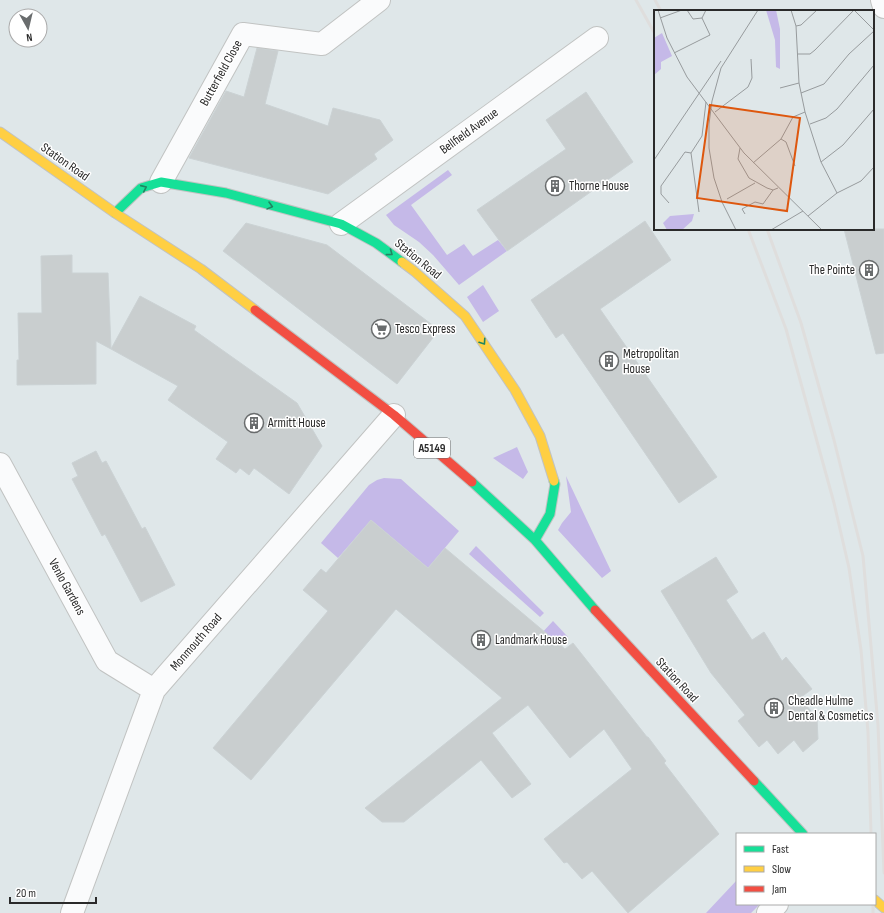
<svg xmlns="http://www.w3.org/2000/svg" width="884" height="913" viewBox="0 0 884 913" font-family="'Sofia Sans Condensed',sans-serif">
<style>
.green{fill:#c5b9e8}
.building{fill:#c9cecf;stroke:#cbd2d4}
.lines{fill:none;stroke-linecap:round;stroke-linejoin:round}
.street-casing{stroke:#c1c3c2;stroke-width:24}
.fast-casing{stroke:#c1c3c2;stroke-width:11}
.slow-casing{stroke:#c1c3c2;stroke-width:11}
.jam-casing{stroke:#c1c3c2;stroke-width:11}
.street{stroke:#fafbfc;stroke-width:22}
.fast{stroke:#16e098;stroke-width:9}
.slow{stroke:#ffcf43;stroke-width:9}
.jam{stroke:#f24e42;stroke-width:9}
.rail{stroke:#dfdedd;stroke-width:3}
.oneway{stroke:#208561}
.labels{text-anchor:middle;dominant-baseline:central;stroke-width:3;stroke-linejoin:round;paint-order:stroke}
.shield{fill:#fff;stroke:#6a6a6a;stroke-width:1}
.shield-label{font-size:12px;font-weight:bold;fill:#2a2a2a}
.street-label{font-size:13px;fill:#2a2a2a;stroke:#fff}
.poi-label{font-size:13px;fill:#2a2a2a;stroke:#fff;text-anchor:start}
.inset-road{fill:none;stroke:#979b9d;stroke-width:1}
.view{fill:#de570e;fill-opacity:0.15;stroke:#de570e;stroke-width:2}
.inset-edge{fill:none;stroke:#2a2a2a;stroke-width:2}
</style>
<rect width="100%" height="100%" fill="#dfe7e9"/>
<path class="green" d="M448 170 452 175 411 205 447 255 464 244 473 256 498 240 507 251 459 285 433 255 419 242 394 225 386 215Z
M483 285 499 311 483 322 467 297Z
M517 447 528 472 523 479 493 458Z
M566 476 611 571 602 578 558 530 562 523 571 512Z
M384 478 401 479 459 531 428 568 371 520 338 558 321 543 369 485 377 480Z
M476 546 544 613 540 617 469 554Z
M553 621 568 637 536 661 525 651Z
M737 880V904H760L751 913H706Z"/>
<path class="building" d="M257 48 278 51 265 104 328 126 333 108 380 120 393 140 374 154 377 159 328 194 189 158 226 91 244 97Z
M586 92 633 162 507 251 477 210 566 149 546 120Z
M645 221 671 260 600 309 717 477 679 503 563 333 556 338 531 300Z
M246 223 327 245 439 330 397 384 223 251Z
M844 229H884V353L876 354Z
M72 255V273H108L111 349 96 341V384L17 385V360H19L18 313H42L41 256Z
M140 296 196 326 194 330 297 403 322 446 289 494 254 468 249 475 240 468 236 473 216 459 228 442 168 400 178 386 111 349Z
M96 451 102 463 106 461 142 529 145 527 175 585 141 602 105 534 102 536 72 479 78 476 72 463Z
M371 520 428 568 445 548 565 649 573 643 647 737H648L666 761 664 763 719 834 628 913 592 871 582 879 567 862 564 863 544 839 632 769 604 729 570 758 528 705 492 733 531 784 512 798 481 760 404 822H382L365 808 502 698 396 609 251 780 213 748 328 611 303 590 321 569 326 573Z
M716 557 738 592 726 600 752 640 764 632 782 661 786 657 812 689 800 698 817 718 818 739 803 752 794 740 778 754 767 740 759 747 738 721 745 715 711 673 661 591Z"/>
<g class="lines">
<defs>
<path id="street" d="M882 0 884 7
M161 182 243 34 322 44 379 0
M341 224 597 38
M0 464 107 661 154 690
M72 913 154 690 394 415
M768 913 777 904"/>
<path id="fast" d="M115 213 141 188 161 182 226 193 341 224 376 243 402 262
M472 482 535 540 595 610
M535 540 550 514 555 484 554 481
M754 781 803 834"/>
<path id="slow" d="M0 132 115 213 201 269 255 310
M402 262 414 271 465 316 515 390 540 436 554 481
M875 900 884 908"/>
<path id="jam" d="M255 310 394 415 472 482
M595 610 754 781"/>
</defs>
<use href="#street" class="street-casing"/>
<use href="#fast" class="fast-casing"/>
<use href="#slow" class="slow-casing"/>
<use href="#jam" class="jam-casing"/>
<use href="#street" class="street"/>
<use href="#fast" class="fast"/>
<use href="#slow" class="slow"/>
<use href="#jam" class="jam"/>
<path class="rail" d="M636 0 655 34
M655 0 661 11
M748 229 786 329 834 503 849 568 861 650 868 732 871 834
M767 229 801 323 834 440 863 556 878 725 884 873
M873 913V904"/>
</g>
<defs><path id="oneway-chevron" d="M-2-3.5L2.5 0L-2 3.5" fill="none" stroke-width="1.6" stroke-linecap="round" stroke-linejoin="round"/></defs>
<g class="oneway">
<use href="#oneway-chevron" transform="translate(144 188) rotate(-24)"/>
<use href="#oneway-chevron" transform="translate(270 206) rotate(15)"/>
<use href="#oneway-chevron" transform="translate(390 253) rotate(36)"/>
<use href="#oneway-chevron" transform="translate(483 342) rotate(56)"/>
</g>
<defs>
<symbol id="building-ring" viewBox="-11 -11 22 22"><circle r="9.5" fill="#fff" stroke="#696c6d" stroke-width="1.5"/><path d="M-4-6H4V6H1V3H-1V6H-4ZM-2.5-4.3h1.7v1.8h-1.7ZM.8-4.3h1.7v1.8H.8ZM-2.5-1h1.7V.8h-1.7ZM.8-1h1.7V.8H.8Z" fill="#696c6d"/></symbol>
<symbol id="supermarket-ring" viewBox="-11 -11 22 22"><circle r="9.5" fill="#fff" stroke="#696c6d" stroke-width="1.5"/><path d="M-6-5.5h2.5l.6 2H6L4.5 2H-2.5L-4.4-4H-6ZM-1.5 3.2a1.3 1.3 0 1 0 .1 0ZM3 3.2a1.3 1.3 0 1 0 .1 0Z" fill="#696c6d"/></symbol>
</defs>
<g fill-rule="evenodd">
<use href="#building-ring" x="544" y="175" width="22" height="22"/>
<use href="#building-ring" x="858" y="259" width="22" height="22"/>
<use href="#supermarket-ring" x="370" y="318" width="22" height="22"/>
<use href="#building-ring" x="598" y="350" width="22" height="22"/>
<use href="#building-ring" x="243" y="412" width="22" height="22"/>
<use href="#building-ring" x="470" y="629" width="22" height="22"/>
<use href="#building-ring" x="763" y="697" width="22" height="22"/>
</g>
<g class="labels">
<rect class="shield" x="414" y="438" width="36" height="20" rx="3"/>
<g class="shield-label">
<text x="432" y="448">A5149</text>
</g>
<g class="street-label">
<text transform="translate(221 73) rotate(-61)">Butterfield Close</text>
<text transform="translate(469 131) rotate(-36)">Bellfield Avenue</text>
<text transform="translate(65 162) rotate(35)">Station Road</text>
<text transform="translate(418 259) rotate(39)">Station Road</text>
<text transform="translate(67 587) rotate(61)">Venlo Gardens</text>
<text transform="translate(196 642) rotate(-49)">Monmouth Road</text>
<text transform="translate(677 680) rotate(47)">Station Road</text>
</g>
<g class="poi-label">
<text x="569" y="186">Thorne House</text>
<text x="855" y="270" text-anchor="end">The Pointe</text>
<text x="395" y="329">Tesco Express</text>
<text x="623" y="354">Metropolitan<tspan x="623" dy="15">House</tspan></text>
<text x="268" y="423">Armitt House</text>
<text x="495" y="640">Landmark House</text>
<text x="788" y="701">Cheadle Hulme<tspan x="788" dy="15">Dental &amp; Cosmetics</tspan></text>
</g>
</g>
<g transform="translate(654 10)">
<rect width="220" height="220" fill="#dfe7e9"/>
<path d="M112 0H122L126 19V59L122 57 121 30ZM8 23 18 46 7 52V59L0 65V28ZM40 204 38 211 28 220H13L9 213 16 206Z" fill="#c5b9e8"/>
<path class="inset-road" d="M4 0 13 28 33 67 90 143 168 220M33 0 39 9 48 8M137 0 142 16 145 73 151 102 167 152 183 183M200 0 220 20M6 8 28 0M142 16 147 15 163 0M20 43 56 25 48 8 52 0M144 44H156L161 40 200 0M126 78 145 73M147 83 170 74 195 44 220 21M61 102 94 77 98 68 97 49M156 114 172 108 183 99 220 55M127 129 132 132 141 156M86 138 84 149 95 168 113 178 119 180 124 178M0 150 67 51M167 152 189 135 220 99M99 153 127 129 139 107 151 102M73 189 101 173M15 193 7 184V176L31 142 37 143M45 202 37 143 48 126 52 92M91 204 88 199 101 192 109 194 119 180M154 206 183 183 207 171 220 157M82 220 68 192 60 168 55 138V114L58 91 67 58 104 0M117 220 149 201"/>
<path class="view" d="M56 95 146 108 133 201 43 188Z"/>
<rect width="220" height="220" class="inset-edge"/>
</g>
<rect x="736" y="833" width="140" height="72" fill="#ffffff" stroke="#aaaaaa"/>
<rect x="744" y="846" width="20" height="6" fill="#16e098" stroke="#aaaaaa"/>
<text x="772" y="853" font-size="12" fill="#2a2a2a">Fast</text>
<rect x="744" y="866" width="20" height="6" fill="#ffcf43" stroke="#aaaaaa"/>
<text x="772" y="873" font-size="12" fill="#2a2a2a">Slow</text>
<rect x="744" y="886" width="20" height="6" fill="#f24e42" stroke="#aaaaaa"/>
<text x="772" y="893" font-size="12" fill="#2a2a2a">Jam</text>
<g transform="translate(28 28) rotate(172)"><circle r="19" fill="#ffffff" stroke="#aaaaaa"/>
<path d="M0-3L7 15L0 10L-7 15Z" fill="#696c6d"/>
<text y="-6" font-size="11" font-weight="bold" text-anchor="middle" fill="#2a2a2a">N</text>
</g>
<path d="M10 897v6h86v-6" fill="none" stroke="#2a2a2a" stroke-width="2"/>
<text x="16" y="897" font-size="12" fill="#2a2a2a" stroke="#ffffff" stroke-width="3" paint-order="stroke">20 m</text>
</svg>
